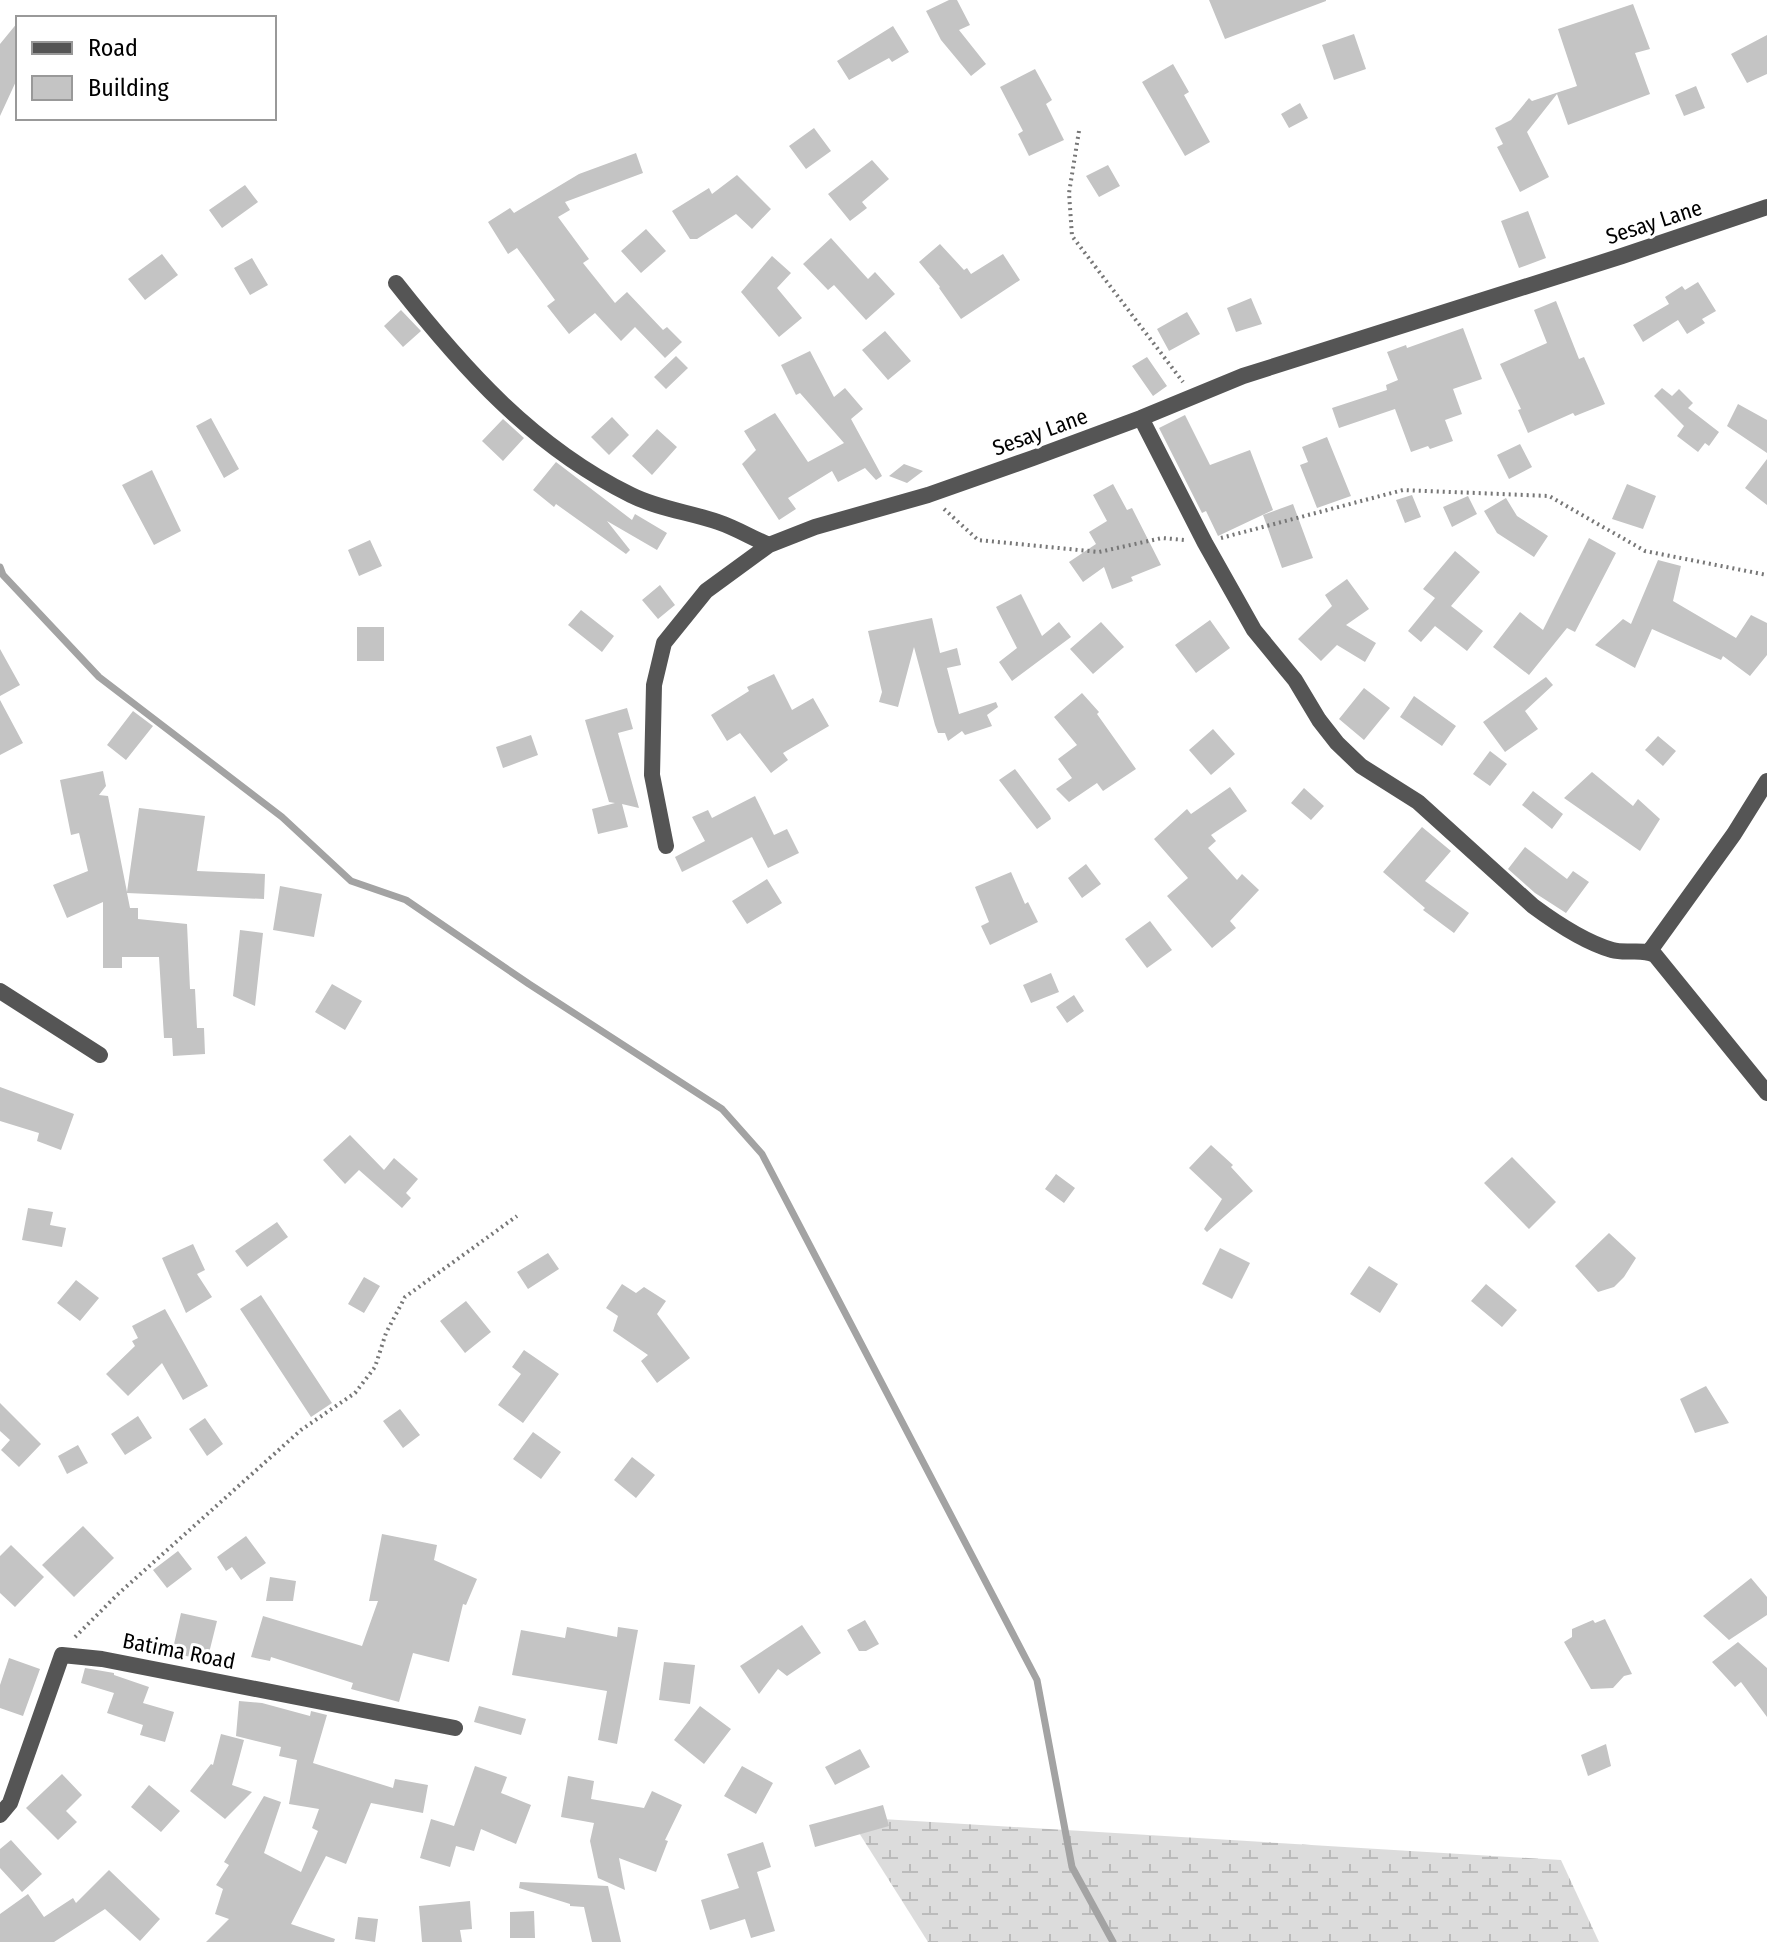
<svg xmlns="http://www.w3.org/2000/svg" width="1767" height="1942" viewBox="0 0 1767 1942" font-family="'Fira Sans Condensed',sans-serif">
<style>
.wetland{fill:url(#wetland-marsh)}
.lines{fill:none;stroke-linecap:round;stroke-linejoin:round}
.stream{stroke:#a3a3a3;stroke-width:7}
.building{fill:#c4c4c4}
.path{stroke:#777;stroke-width:4;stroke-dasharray:2 4;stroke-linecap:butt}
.street{stroke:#555;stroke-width:16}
.labels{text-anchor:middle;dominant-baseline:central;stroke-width:6;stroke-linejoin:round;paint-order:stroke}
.street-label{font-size:22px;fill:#000;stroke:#fff}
</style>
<defs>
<pattern id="wetland-marsh" width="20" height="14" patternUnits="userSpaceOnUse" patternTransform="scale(2)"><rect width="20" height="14" fill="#dcdcdc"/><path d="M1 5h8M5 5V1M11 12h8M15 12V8" fill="none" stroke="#bbb"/></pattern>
</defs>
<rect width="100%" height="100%" fill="#fff"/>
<path class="wetland" d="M849 1817 1561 1860 1599 1942H928Z"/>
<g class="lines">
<path class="stream" d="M0 567 3 575 99 677 282 817 351 881 406 900 529 984 722 1109 762 1154 1037 1680 1072 1867 1113 1942"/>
</g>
<path class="building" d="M949 0H957L970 25 959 30 986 64 971 76 941 40 926 11Z
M1209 0H1326V1L1225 39Z
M1633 4 1650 49 1635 53 1650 94 1568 125 1557 94 1527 132 1549 177 1520 192 1497 147 1503 144 1495 128 1511 120 1529 98 1532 101 1577 86 1558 29Z
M18 22V77L0 116V44Z
M893 26 909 52 892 62 889 58 849 80 837 61Z
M1354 34 1366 69 1334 80 1322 45Z
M1767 35V74L1747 83 1731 54Z
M1173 64 1189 92 1184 95 1210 142 1185 156 1142 82Z
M1035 69 1052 100 1046 104 1064 140 1029 156 1018 134 1023 131 1000 87Z
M1696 86 1705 108 1684 116 1675 95Z
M1300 103 1308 118 1289 128 1281 114Z
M814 128 831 151 806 169 789 146Z
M636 153 643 173 565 202 570 210 558 217 589 259 583 263 615 303 627 292 663 330 667 327 682 342 665 358 635 327 621 341 595 313 569 334 547 306 555 300 517 248 508 254 488 222 510 208 514 213 579 174Z
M872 160 889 179 862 202 867 208 850 221 828 194Z
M1108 165 1120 186 1099 197 1086 176Z
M737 175 771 209 752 229 736 214 697 239H690L672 211 709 188 712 194Z
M245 185 258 202 222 228 209 210Z
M1528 211 1546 258 1519 268 1501 221Z
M646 229 666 251 641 273 621 251Z
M831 238 868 279 875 272 895 294 866 320 834 285 828 290 803 264Z
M940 244 964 270 967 268 971 274 1003 254 1020 280 961 319 939 288 940 287 919 262Z
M162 254 178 275 145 300 128 279Z
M772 256 791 273 777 288 802 318 779 337 741 292Z
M252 258 268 285 250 295 234 268Z
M1698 282 1716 311 1702 319 1705 323 1687 334 1678 320 1643 342 1633 325 1669 304 1665 297 1682 286 1685 290Z
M1251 298 1262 324 1236 332 1227 308Z
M1556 301 1579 359 1584 357 1605 404 1575 416 1573 413 1528 433 1518 410 1521 409 1500 364 1547 343 1534 310Z
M401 310 421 331 403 347 384 326Z
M1187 312 1200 334 1169 351 1157 329Z
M1463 328 1482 379 1453 389 1462 414 1445 420 1453 441 1430 449 1428 446 1411 452 1395 409 1339 428 1332 408 1387 390 1386 385 1398 380 1387 352 1406 345 1407 348Z
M885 331 911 361 888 380 862 350Z
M810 351 834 397 845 388 863 409 851 419 882 476 876 480 865 468 838 482 832 471 788 498 796 509 779 520 742 464 756 450 744 431 775 413 808 462 844 443 800 393 796 395 781 365Z
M676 356 688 368 666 389 654 377Z
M1147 357 1167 386 1153 396 1132 366Z
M1662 388 1672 396 1679 389 1693 403 1688 408 1719 432 1709 446 1705 443 1698 452 1677 436 1684 426 1654 396Z
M1738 404 1767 420V453L1727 426Z
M1185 415 1210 465 1250 450 1273 510 1218 536 1206 511 1202 513 1159 428Z
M612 417 629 435 609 455 591 437Z
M211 418 239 469 224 478 196 426Z
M503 419 524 438 503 461 482 441Z
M657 429 677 447 652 475 632 456Z
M1327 437 1351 496 1317 508 1300 465 1308 462 1302 447Z
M1520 444 1532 467 1509 479 1497 455Z
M1767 459V505L1745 488Z
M556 462 632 520 635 514 667 533 657 550 607 521 630 550 626 554 556 504 554 507 533 490Z
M904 464 923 471 907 483 889 476Z
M152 470 181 531 154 545 122 485Z
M1113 484 1127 510 1132 508 1161 565 1131 577 1133 581 1112 589 1104 567 1083 582 1069 562 1096 544 1089 532 1107 521 1093 495Z
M1627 484 1656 496 1643 529 1612 519Z
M1412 495 1421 517 1405 523 1396 500Z
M1468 496 1477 514 1452 527 1443 507Z
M1506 498 1517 516 1548 536 1534 557 1497 533 1484 511Z
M1293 504 1313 558 1282 568 1263 515Z
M1589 538 1616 553 1575 632 1567 628 1529 675 1493 647 1520 612 1543 630Z
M370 540 382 566 359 576 348 550Z
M1455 551 1480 572 1451 606 1483 631 1467 651 1435 626 1421 642 1408 631 1435 598 1423 589Z
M1658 560 1681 566 1673 601 1736 638 1751 615 1767 623V655L1750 676 1723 656 1721 660 1652 629 1635 668 1595 645 1623 619 1631 624Z
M1347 579 1369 609 1346 625 1376 643 1365 662 1337 645 1321 661 1298 639 1332 606 1325 595Z
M660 585 675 605 658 619 642 600Z
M1021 594 1042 636 1059 622 1071 637 1012 681 999 662 1017 648 996 607Z
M581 610 614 636 602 652 568 625Z
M932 618 940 653 957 648 961 665 947 668 959 714 996 702 998 707 987 715 992 726 965 735 962 731 948 741 945 733H938L935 725 914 647 898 707 879 702 882 692 868 631Z
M1210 620 1230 648 1196 673 1175 645Z
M1101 622 1124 647 1093 674 1070 649Z
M357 627H384V661H357Z
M0 649 20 685 0 696Z
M774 674 792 710 813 698 829 726 783 753 788 760 771 773 740 733 727 741 711 715 749 691 747 687Z
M1546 677 1553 685 1525 711 1538 729 1505 752 1483 722Z
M1364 688 1390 708 1364 740 1339 719Z
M1082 693 1099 712 1097 714 1136 769 1103 791 1097 783 1069 802 1056 789 1072 778 1058 759 1077 745 1054 717Z
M1414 696 1456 726 1442 746 1400 717Z
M0 700 23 743 0 755Z
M627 708 633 729 618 733 639 808 622 804 628 827 598 834 592 809 615 803 609 802 585 720Z
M133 711 153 726 126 760 107 745Z
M1213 729 1235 754 1211 775 1189 750Z
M531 735 538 755 503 768 496 747Z
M1658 736 1676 751 1663 766 1645 750Z
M1490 751 1507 764 1490 786 1473 774Z
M1015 769 1050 816 1051 819 1037 829 999 780Z
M103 771 106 786 99 795 108 796 127 892 139 808 205 816 197 871 265 874 264 899 127 893 130 908H138V919L187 924 190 989H195L197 1028H204L205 1054 173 1056 172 1038H164L159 957H122V968H103V902L67 918 53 885 88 871 79 833 71 835 60 780Z
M1592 772 1633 806 1638 799 1660 819 1640 851 1564 798Z
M1230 787 1247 811 1211 835 1216 841 1208 848 1237 880 1242 874 1259 890 1230 921 1236 928 1212 948 1167 896 1188 878 1154 839 1187 809 1191 814Z
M1304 788 1324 806 1311 820 1291 803Z
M1533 791 1563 814 1552 829 1522 805Z
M755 796 774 835 787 829 799 853 768 868 752 837 682 872 675 857 705 841 692 817 708 810 712 818Z
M1422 827 1451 851 1425 881 1469 913 1454 933 1423 910 1425 908 1383 872Z
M1525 847 1567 879 1573 871 1589 882 1566 913 1535 893 1508 869Z
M1086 864 1101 884 1082 898 1068 878Z
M1011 872 1025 904 1028 902 1038 922 990 945 981 926 989 922 975 887Z
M767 879 782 903 747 924 732 901Z
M280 886 322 894 314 937 273 930Z
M1150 921 1172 950 1147 968 1125 939Z
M240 930 263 933 255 1006 233 996Z
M1051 973 1059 992 1031 1003 1023 985Z
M332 984 362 1001 345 1030 315 1012Z
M1074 995 1084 1011 1067 1023 1056 1007Z
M0 1087 74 1114 61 1150 37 1141 39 1133 0 1121Z
M350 1135 384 1170 394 1158 418 1179 406 1193 411 1198 402 1208 359 1170 345 1184 323 1160Z
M1211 1145 1233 1165 1231 1167 1253 1191 1207 1232 1204 1229 1222 1199 1189 1168Z
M1512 1157 1556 1202 1529 1229 1484 1183Z
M1056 1174 1075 1188 1064 1203 1045 1189Z
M28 1208 53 1212 50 1225 66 1228 62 1247 22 1240Z
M277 1222 288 1237 247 1267 235 1251Z
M1609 1233 1636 1258 1624 1277 1614 1287 1598 1292 1575 1266Z
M193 1244 205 1270 197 1274 212 1297 186 1313 162 1258Z
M1220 1248 1250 1263 1232 1299 1202 1284Z
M548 1253 559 1269 528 1289 517 1272Z
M1369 1266 1398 1284 1380 1313 1350 1294Z
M364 1277 380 1286 364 1313 348 1304Z
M76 1280 99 1298 80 1321 57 1303Z
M622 1284 636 1293 644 1287 666 1301 657 1314 690 1358 657 1383 641 1361 648 1355 613 1331 618 1316 606 1308Z
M1486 1284 1517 1310 1502 1327 1471 1301Z
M261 1295 332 1403 311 1417 240 1309Z
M466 1301 491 1332 465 1353 440 1321Z
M165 1309 208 1386 183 1400 162 1363 128 1396 106 1374 135 1346 132 1341 138 1338 132 1326Z
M524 1350 559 1374 523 1423 498 1405 521 1374 512 1367Z
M1706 1386 1729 1423 1695 1433 1680 1399Z
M0 1403 41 1444 19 1467 1 1450 10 1440 0 1431Z
M400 1409 420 1435 403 1448 383 1421Z
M138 1416 152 1438 125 1455 111 1434Z
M205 1418 223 1444 207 1456 189 1429Z
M533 1432 561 1452 541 1479 513 1459Z
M78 1445 88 1463 67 1474 58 1456Z
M632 1457 655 1475 636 1498 614 1480Z
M83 1526 114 1558 74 1597 42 1565Z
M382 1534 437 1545 434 1560 477 1579 466 1605 463 1604 449 1662 413 1653 399 1702 351 1689 353 1683 271 1657 270 1661 251 1657 263 1616 362 1646 378 1601H369Z
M246 1536 266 1563 241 1580 232 1567 226 1571 217 1557Z
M11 1545 44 1577 15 1607 0 1593V1556Z
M178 1551 192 1569 167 1588 153 1570Z
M270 1577 296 1581 293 1601H266Z
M1751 1578 1767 1597V1615L1729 1640 1703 1616Z
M181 1613 217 1621 209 1653 193 1650 191 1657 172 1653Z
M1605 1619 1632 1674 1624 1676 1613 1688 1591 1689 1564 1642 1572 1637V1629L1593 1620 1595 1623Z
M865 1620 879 1644 866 1651H859L847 1630Z
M802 1625 821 1653 787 1676 778 1669 759 1694 740 1666Z
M567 1627 617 1637 618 1627 638 1630 617 1744 598 1740 607 1691 512 1675 521 1630 565 1638Z
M1738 1642 1767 1668V1717L1741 1682 1735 1687 1712 1662Z
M9 1658 40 1669 23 1716 0 1708V1685Z
M664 1662 695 1665 690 1704 659 1700Z
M85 1668 114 1673V1675L149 1687 143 1703 174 1712 165 1742 140 1735 143 1725 107 1713 114 1693 81 1683Z
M239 1701 262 1703 310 1716 311 1711 327 1715 313 1763 393 1788 395 1779 428 1785 423 1813 371 1803 346 1864 326 1856 291 1924 335 1939 334 1942H206L229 1919 215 1914 223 1889 216 1885 229 1865 224 1862 264 1796 281 1802 264 1853 301 1872 318 1831 312 1828 319 1809 289 1804 297 1760 279 1756 281 1747 236 1736Z
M479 1706 526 1719 521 1735 474 1722Z
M700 1706 731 1729 704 1764 674 1740Z
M221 1734 244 1740 232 1785 252 1792 225 1819 190 1791 211 1764 213 1765Z
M1606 1744 1611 1766 1588 1776 1581 1755Z
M860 1749 870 1767 835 1785 825 1767Z
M475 1766 507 1777 501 1793 531 1805 516 1844 481 1829 474 1851 456 1846 450 1867 420 1858 431 1819 454 1826Z
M742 1766 773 1783 756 1814 724 1796Z
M62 1774 82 1795 66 1811 77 1822 58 1840 26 1808Z
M568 1776 594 1781 591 1799 644 1808 652 1791 682 1805 665 1840 668 1841 656 1872 619 1858 625 1890 598 1878 590 1841 594 1823 561 1817Z
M149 1785 180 1811 161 1832 131 1807Z
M883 1805 889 1826 815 1847 809 1825Z
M11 1840 42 1874 22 1892 0 1868V1849Z
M763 1842 771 1867 757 1872 775 1931 751 1938 745 1919 710 1930 701 1900 739 1888 727 1854Z
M109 1870 160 1919 140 1941 105 1909 54 1942H0V1914L28 1894 44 1917 73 1898 76 1903Z
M520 1882 608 1886 621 1942H592L584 1907 570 1906V1904L519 1888Z
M470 1901 472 1929 460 1930 462 1942H422L419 1906Z
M534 1911 535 1938H510V1912Z
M358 1917 378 1919 375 1942 355 1939Z"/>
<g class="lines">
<path class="path" d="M1079 131 1069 193 1072 236 1183 382
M944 509 978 540 1099 552 1162 538 1185 540
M1221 538 1403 490 1549 496 1645 551 1767 575
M75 1637 117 1595 301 1430 355 1393 375 1367 386 1333 405 1297 517 1216"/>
<path class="street" d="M396 283C463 368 532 446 631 495 659 509 689 512 718 522 736 528 752 538 769 545L815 527 928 495 1033 458 1141 418 1243 376 1622 256 1767 207
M1141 418 1205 543 1254 630 1295 680 1319 720 1337 743 1361 766 1418 802 1533 906C1556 923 1584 942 1612 950 1626 954 1643 948 1655 955L1767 1093
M666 846 652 775 654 685 664 643 706 591 769 545
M1649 952 1734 834 1767 781
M0 991 100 1055
M0 1815 10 1803 62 1655 102 1659 455 1728"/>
</g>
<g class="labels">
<g class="street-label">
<text transform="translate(1654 222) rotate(-18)">Sesay Lane</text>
<text transform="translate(1040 432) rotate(-20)">Sesay Lane</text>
<text transform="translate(179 1651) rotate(11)">Batima Road</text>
</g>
</g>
<rect x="16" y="16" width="260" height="104" fill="#ffffff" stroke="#999999" stroke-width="2"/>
<rect x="32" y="42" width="40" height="12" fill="#555555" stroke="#999999" stroke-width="2"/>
<text x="88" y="56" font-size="24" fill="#000000">Road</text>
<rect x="32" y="76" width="40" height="24" fill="#c4c4c4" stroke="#999999" stroke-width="2"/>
<text x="88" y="96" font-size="24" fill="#000000">Building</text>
</svg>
